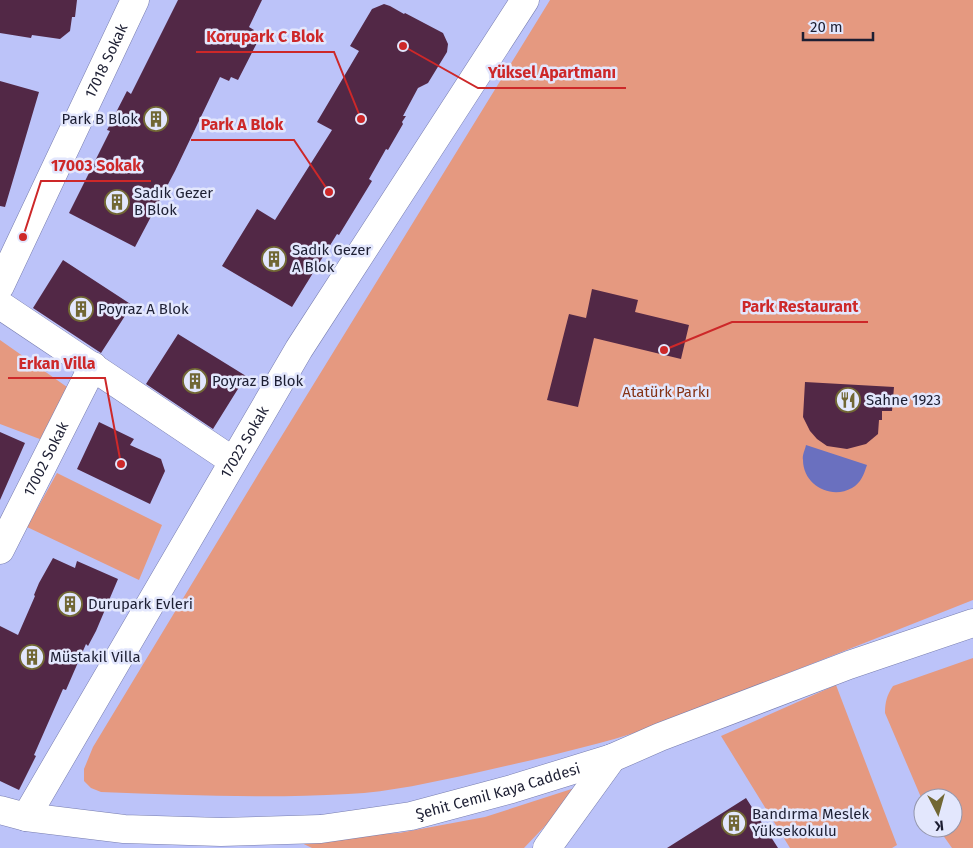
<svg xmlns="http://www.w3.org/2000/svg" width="973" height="848" viewBox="0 0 973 848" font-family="'Fira Sans',sans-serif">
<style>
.green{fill:#e59980}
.water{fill:#6a70bf}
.building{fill:#522846}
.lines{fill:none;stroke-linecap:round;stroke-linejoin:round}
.minor-casing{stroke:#777daf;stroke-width:29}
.minor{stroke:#fff;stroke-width:28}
.labels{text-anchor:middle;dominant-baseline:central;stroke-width:5;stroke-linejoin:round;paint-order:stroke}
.street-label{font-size:15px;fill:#1d1f33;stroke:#e3e7fd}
.poi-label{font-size:15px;fill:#1d1f33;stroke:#e3e7fd;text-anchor:start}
.park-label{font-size:15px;fill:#853316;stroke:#e3e7fd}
.leader{fill:none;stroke:#cd2829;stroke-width:2}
.callout-dot{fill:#cd2829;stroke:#e3e7fd;stroke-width:2}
.callout-label{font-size:16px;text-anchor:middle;font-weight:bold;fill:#cd2829;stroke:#e3e7fd;stroke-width:5;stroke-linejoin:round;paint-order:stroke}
</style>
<rect width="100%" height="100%" fill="#bcc3f9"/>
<path class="green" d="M550 0H973V600L647 729C591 747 532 760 475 773 433 782 391 792 348 794 265 799 183 795 101 792L91 788 84 781V769L93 747 262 468Z
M0 340 67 387 45 441 0 424Z
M57 473 162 525 139 580 27 527Z
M973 658V848H952L940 831 936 832 934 828H953V798H923V802L885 713C885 702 887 695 893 686Z
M836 685 897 845 892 848H790L721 736Z
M584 785 524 848H312L291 838 399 833 485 817Z"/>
<path class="water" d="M806 445 867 465C864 474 861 483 852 488 831 500 803 485 803 460 802 455 805 450 806 445Z"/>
<path class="building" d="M0 0H77L75 17H72L70 31 60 39 32 35 31 38 0 33Z
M178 0H262L249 27 254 30 252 34 260 37 238 80 231 77 229 81 220 77 175 171 135 247 69 213 110 131 107 130 127 91 131 94Z
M384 4 390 6 404 14 405 13 443 33 448 44 447 52 428 83 418 88 403 116H406L402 122 403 124 388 150 386 149 369 179 372 181 339 235 337 234 292 307 222 266 257 209 275 220 332 130 317 122 359 51 350 46 372 9Z
M0 81 39 92 5 207 0 206Z
M63 260 132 305 101 353 33 308Z
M592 289 638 300 635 312 689 325 681 359 594 338 578 407 547 400 569 314 586 318Z
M178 334 246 376 213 429 146 384Z
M805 382 894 387 892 411H882V420H879L878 434 866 444 847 449 827 446 817 439 810 431 803 417Z
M99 422 134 439 130 445 161 459 165 471 150 504 77 469Z
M0 432 25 443 0 500Z
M53 558 75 568 77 561 118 579 96 631 88 646 86 644 66 690 63 689 34 755 36 756 19 790 0 781V626L18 635 35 596 34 595 39 583Z
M746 798 778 848H667Z"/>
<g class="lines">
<defs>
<g id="minor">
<path id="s1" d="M0 286 135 0"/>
<path d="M0 305 233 461"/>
<path id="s2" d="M0 550 93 366"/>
<path id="s3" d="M0 810 26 817 124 829 221 832 321 829 411 816 512 789 612 758 660 737 849 665 973 623"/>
<path id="s4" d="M26 817 299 349 525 0"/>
<path d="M547 848 612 758"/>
</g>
</defs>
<use href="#minor" class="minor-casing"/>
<use href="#minor" class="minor"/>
</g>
<defs>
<symbol id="building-ring" viewBox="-11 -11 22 22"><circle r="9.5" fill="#e3e7fd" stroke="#716734" stroke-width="1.5"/><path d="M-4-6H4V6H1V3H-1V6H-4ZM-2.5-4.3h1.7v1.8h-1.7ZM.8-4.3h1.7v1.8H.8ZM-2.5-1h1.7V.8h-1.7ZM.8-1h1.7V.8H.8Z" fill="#716734"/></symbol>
<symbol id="restaurant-ring" viewBox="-11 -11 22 22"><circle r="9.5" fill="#e3e7fd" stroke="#716734" stroke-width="1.5"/><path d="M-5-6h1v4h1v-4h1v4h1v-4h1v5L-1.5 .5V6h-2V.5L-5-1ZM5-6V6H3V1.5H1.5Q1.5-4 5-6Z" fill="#716734"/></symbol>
</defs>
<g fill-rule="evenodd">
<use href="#building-ring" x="142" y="105" width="28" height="28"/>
<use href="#building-ring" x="103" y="188" width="28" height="28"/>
<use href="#building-ring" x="260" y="245" width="28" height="28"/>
<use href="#building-ring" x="67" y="295" width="28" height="28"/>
<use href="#building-ring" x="181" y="367" width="28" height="28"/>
<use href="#restaurant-ring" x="834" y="386" width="28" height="28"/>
<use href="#building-ring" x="56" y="590" width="28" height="28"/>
<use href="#building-ring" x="18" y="643" width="28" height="28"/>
<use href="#building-ring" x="720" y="809" width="28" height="28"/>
</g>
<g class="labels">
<g class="street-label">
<text stroke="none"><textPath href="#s1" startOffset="249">17018 Sokak</textPath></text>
<text stroke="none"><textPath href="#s4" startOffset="434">17022 Sokak</textPath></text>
<text stroke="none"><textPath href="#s2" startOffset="102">17002 Sokak</textPath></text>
<text stroke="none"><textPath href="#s3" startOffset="504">Şehit Cemil Kaya Caddesi</textPath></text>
</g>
<g class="poi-label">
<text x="138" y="119" text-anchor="end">Park B Blok</text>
<text x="134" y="193">Sadık Gezer<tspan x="134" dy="17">B Blok</tspan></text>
<text x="292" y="250">Sadık Gezer<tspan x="292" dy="17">A Blok</tspan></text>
<text x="98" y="309">Poyraz A Blok</text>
<text x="212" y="381">Poyraz B Blok</text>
<text x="866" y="400">Sahne 1923</text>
<text x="88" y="604">Durupark Evleri</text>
<text x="50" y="657">Müstakil Villa</text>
<text x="752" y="814">Bandırma Meslek<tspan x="752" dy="17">Yüksekokulu</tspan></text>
</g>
<g class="park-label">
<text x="666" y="392">Atatürk Parkı</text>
</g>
</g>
<path class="leader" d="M361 119L334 52H196M403 46L478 88H626M329 192L294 140H191M23 237L41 181H151M664 350L732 322H868M121 464L105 378H8"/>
<g class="callout-dot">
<circle cx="361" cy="119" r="5"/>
<circle cx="403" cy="46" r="5"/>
<circle cx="329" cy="192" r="5"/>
<circle cx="23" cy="237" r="5"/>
<circle cx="664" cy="350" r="5"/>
<circle cx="121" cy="464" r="5"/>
</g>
<g class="callout-label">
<text x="265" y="42">Korupark C Blok</text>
<text x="552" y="78">Yüksel Apartmanı</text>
<text x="242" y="130">Park A Blok</text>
<text x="96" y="171">17003 Sokak</text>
<text x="800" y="312">Park Restaurant</text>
<text x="57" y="369">Erkan Villa</text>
</g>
<g transform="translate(938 813) rotate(174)"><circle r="24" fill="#e3e7fd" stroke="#9497ac"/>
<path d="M0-4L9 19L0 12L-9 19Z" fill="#716734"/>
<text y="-8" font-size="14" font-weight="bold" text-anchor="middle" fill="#1d1f33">K</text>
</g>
<path d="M803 32v8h70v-8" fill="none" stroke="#1d1f33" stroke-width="2.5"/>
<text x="810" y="32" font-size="15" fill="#1d1f33" stroke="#e3e7fd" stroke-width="4" paint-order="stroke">20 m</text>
</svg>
